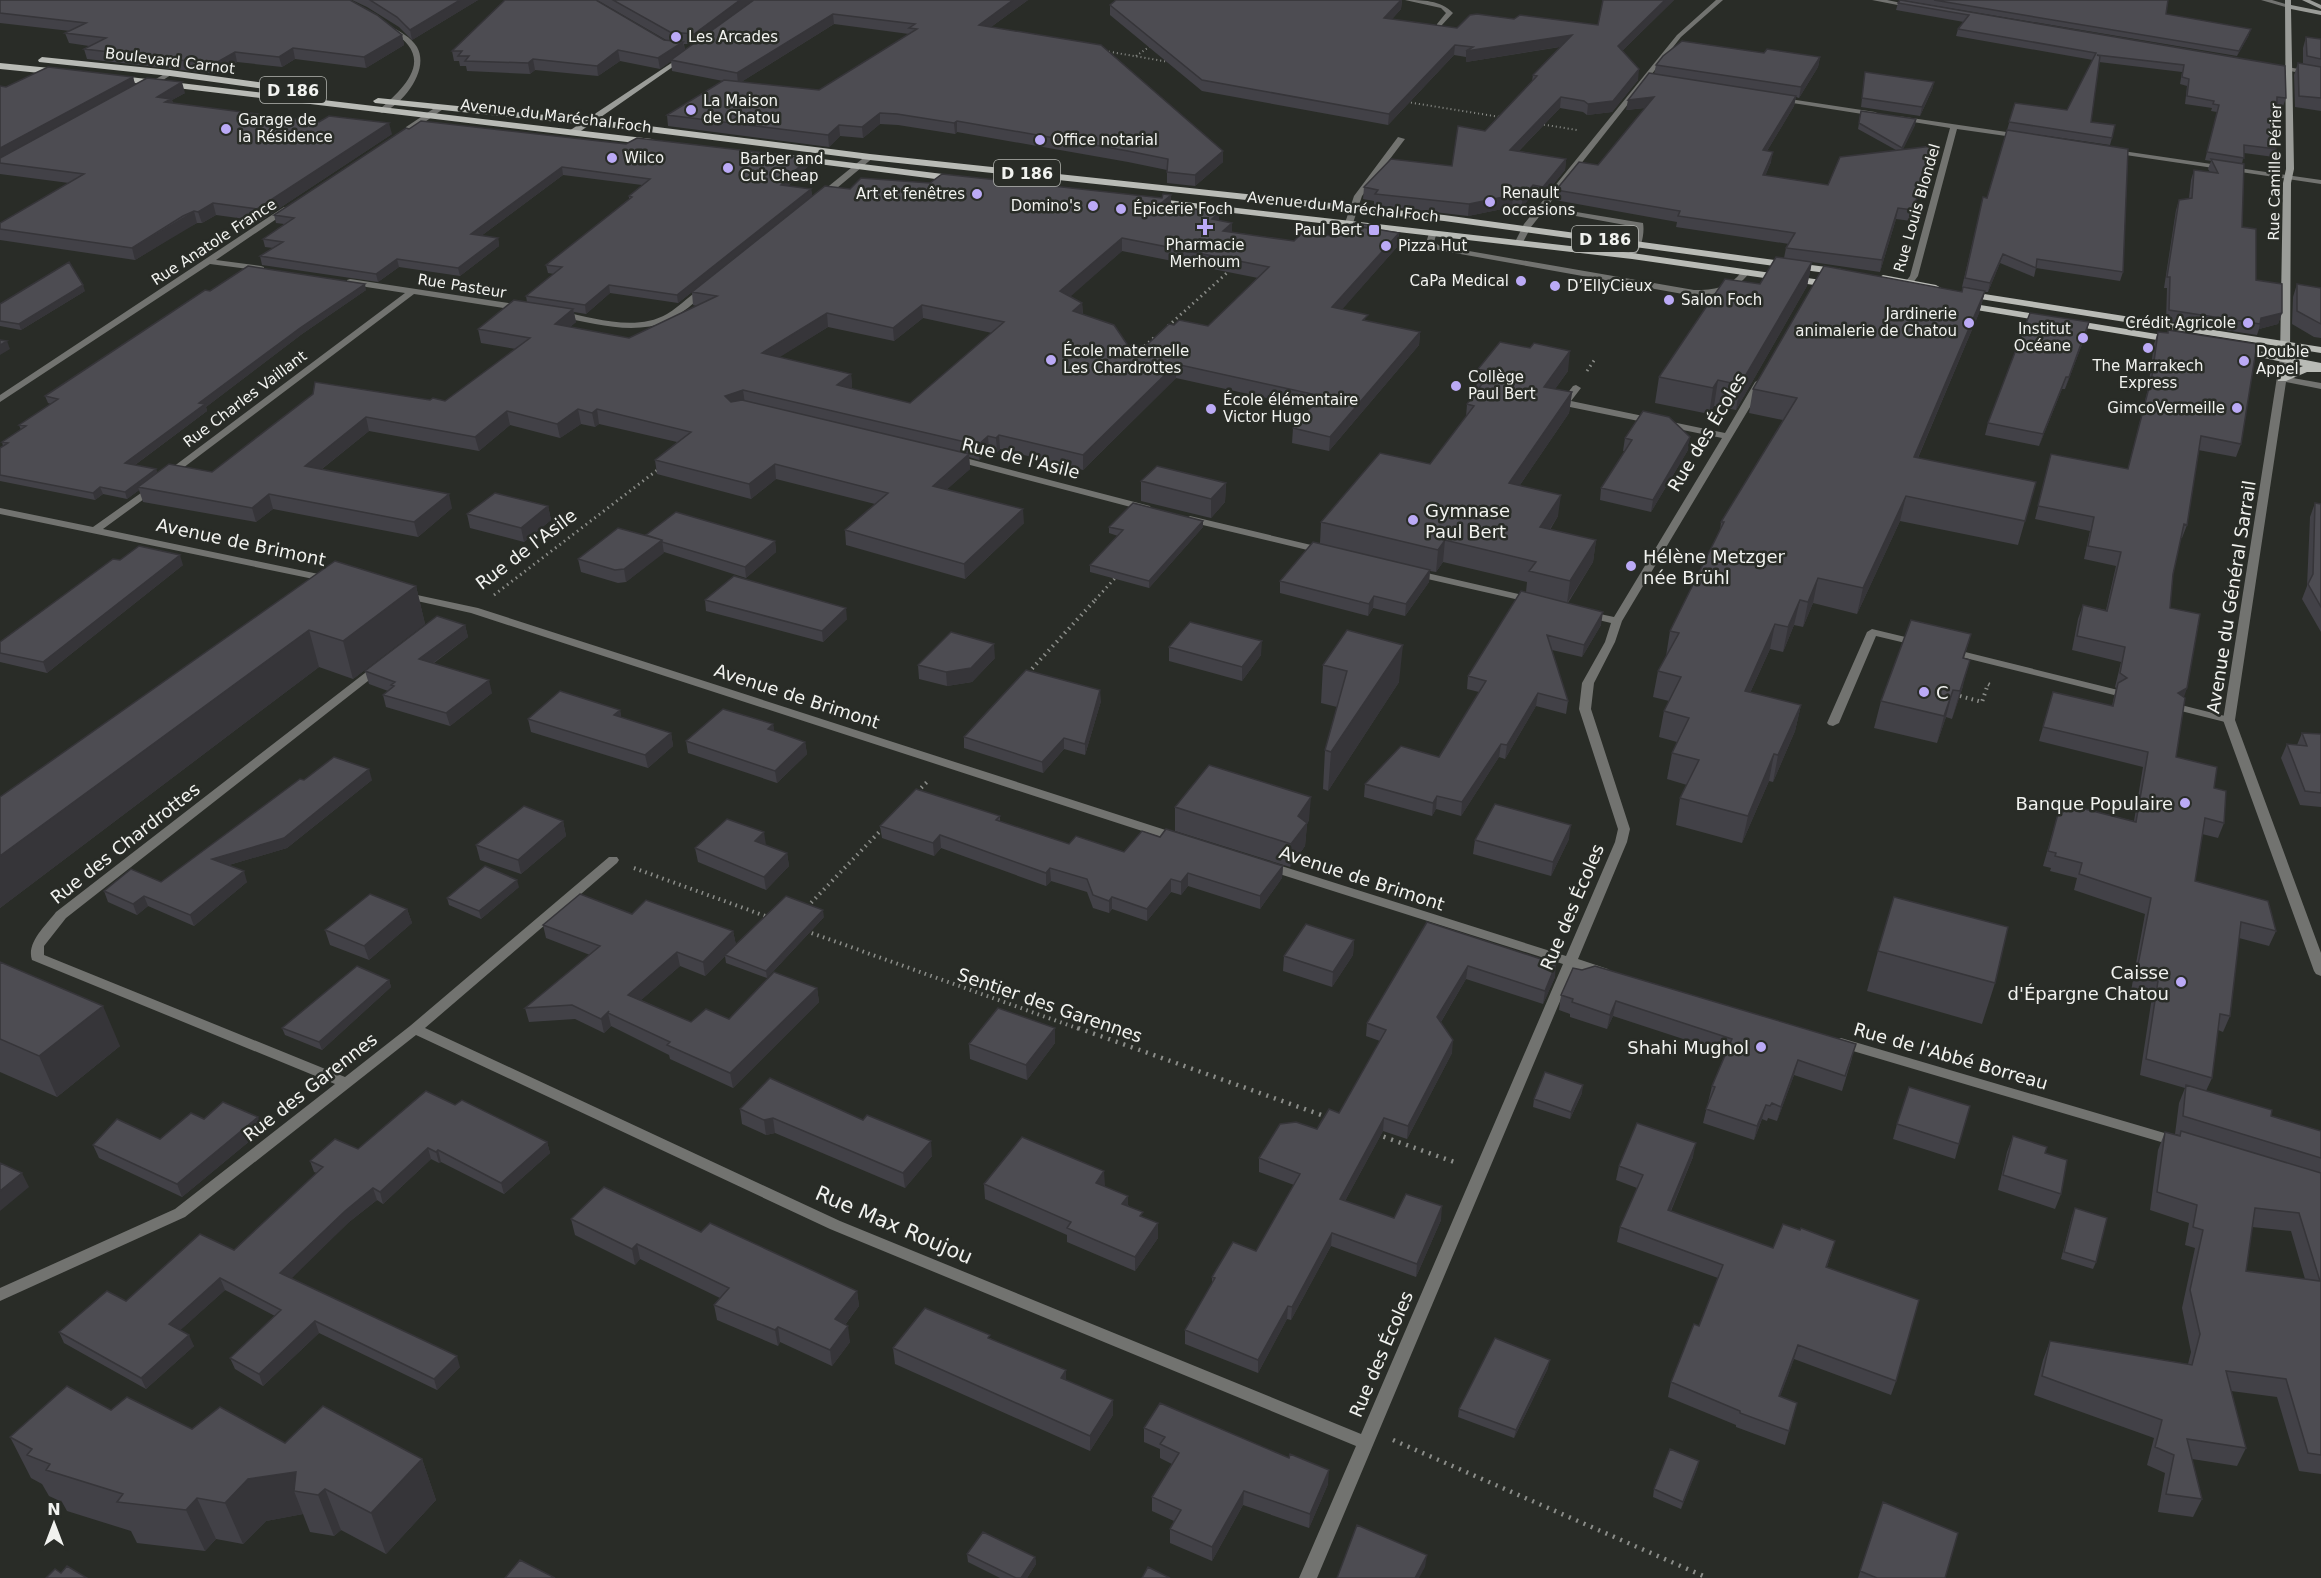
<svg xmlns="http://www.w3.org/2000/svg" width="2321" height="1578" viewBox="0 0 2321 1578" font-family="'DejaVu Sans',sans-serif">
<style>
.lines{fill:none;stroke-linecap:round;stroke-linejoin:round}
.path-far3{stroke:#8b8d89;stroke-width:2;stroke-dasharray:1 3;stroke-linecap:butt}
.path-far2{stroke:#8b8d89;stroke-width:3;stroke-dasharray:1.5 4;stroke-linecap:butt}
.path-far1{stroke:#8b8d89;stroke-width:4;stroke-dasharray:1.5 4.5;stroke-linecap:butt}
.path{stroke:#8b8d89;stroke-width:4.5;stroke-dasharray:2 6;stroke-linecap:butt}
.lane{fill:#727370;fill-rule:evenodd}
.street{fill:#727370;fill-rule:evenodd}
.secondary{fill:#9a9c98;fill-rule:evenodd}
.primary{fill:#b9bbb6;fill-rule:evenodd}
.wall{fill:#424147;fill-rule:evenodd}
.shaded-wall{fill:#363539}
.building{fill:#4d4c52;stroke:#363539;stroke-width:1.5;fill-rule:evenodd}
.poi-dot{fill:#bbaaf6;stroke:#292c27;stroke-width:2}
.labels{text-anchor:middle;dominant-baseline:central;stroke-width:5;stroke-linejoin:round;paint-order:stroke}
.far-poi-label{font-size:15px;fill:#f1f2ef;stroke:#292c27;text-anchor:start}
.far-street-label{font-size:15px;fill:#f1f2ef;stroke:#292c27}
.shield{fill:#292c27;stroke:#b5b7b3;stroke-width:1.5}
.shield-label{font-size:16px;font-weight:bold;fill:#f1f2ef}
.street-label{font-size:18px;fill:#f1f2ef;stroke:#292c27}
.poi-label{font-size:18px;fill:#f1f2ef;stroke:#292c27;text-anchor:start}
.near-street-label{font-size:21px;fill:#f1f2ef;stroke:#292c27}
</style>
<rect width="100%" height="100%" fill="#292c27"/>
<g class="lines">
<path class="path-far3" d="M1105 51 1169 62
M1136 56 1152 45
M1407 102 1500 117
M1540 124 1577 130"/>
<path class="path-far2" d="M1168 326 1228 272
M1132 357 1156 336
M1587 371 1595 359
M494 595 660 468
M1095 600 1118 575"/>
<path class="path-far1" d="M1028 673 1097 598
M1960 696 1982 702 1988 684 1990 685
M917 792 929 780
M634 868 768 917
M807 907 883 828
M806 931 1082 1030"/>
<path class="path" d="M1078 1028 1327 1117
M1376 1134 1457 1163
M1393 1440 1708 1578"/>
<path class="lane" d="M1405 0C1422 0 1441 0 1453 13L1441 26H1437V24L1446 13 1441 8Z
M1398 137 1405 139 1362 196 1353 223 1346 225 1345 223 1354 196Z
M1540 206 1643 223C1645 234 1641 252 1632 258L1628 256 1635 237 1636 227 1543 210H1540Z
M1430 230 1437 232 1434 242 1440 246 1694 290C1714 290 1730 288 1742 271L1749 273C1735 292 1716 295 1694 296L1438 250 1426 243Z
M1872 629 1922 641 1923 643 1918 646 1876 636 1839 723 1833 726 1829 725 1827 723 1867 632Z
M1949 648 2118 690 2120 692 2114 695 1945 653 1943 651 1945 649Z
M2181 705 2233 718 2235 720 2229 723 2177 710 2175 708 2177 706Z"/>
<path class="street" d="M1716 0H1723L1681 37 1531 227 1522 244H1516L1515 242 1524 224 1677 35Z
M1872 0H1887L1916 6 1913 8Z
M2261 0H2272L2292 6 2289 8Z
M386 26H390C399 31 411 37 417 47 430 70 403 104 382 113L378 111C394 96 428 70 408 45 403 38 393 33 386 28Z
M2276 65 2321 73V77L2274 68 2272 67Z
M168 72 174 73 149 89 142 87Z
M1777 97 1875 112 1879 114 1875 116 1780 101 1776 99Z
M439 105 446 107 412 131H406V127Z
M1898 116 2020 134 2024 136 2020 138 1957 129 1918 276 1905 294 1902 295 1898 292 1910 276 1950 128 1901 120 1897 118Z
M2109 149 2321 180V184L2112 153 2108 151Z
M867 155 874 157 825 198H819V194Z
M284 207 291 209 216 260 261 266 264 267V271L210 264 0 402V395Z
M350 279 522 305 526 308 522 311 414 294 171 477H165V473L405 293 347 284V280Z
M706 286 709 287V291C695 301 683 314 667 321 634 336 594 323 560 317L556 314 560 311C593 318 636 332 667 314 681 306 692 292 706 286Z
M2285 355 2290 358 2287 377 2321 383V389L2286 382 2235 720 2321 953V976L2316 974 2314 971 2223 720 2280 358Z
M1760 379 1765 382 1622 621 1615 642 1594 683 1591 709 1630 829 1627 842 1578 959 1608 969 1610 972 1608 975 1603 977 1574 968 1317 1578H1299L1356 1446 830 1229 416 1035 185 1217 0 1301V1288L175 1209 335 1084 32 960C26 943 46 925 56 912L374 666H382L384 668 382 670 66 918 44 946V955L345 1077 410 1026 609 857H617L619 860 617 863 425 1028 840 1221 1361 1434 1563 964 1264 869 1262 866 1264 863H1272L1566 956 1615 842 1618 829 1579 709 1582 683 1605 642 1611 623 1582 616 1581 614 1586 611 1614 617 1722 438 1565 406 1560 403 1573 386 1576 385 1581 388 1571 401 1725 433 1755 382Z
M954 455 1150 506 1151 508 1146 511 951 460V456Z
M155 483 160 486 159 488 103 529 328 576 333 579 328 582 0 514V508L93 527Z
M1190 516 1328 549 1329 551 1324 554 1186 521 1185 519Z
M1414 570 1532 597 1537 600 1532 603 1410 575 1409 573Z
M403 592 478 608 1181 835 1183 838 1181 841H1173L471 613 399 597 398 595 399 593Z
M1841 1038 2178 1137 2183 1138 2185 1142 2183 1146 2178 1147 1836 1046 1834 1043 1836 1040Z"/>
<path class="secondary" d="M2285 0H2291V5L2321 11V15L2291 9 2294 169 2291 183 2290 358 2285 361 2280 358 2283 183 2286 169Z
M2302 0H2310L2321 5V9Z
M682 56 687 57 575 135H569V131Z"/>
<path class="primary" d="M42 57 170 70 310 89 314 92 310 95 170 76 39 62 38 60Z
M0 63 60 69 64 72 60 75 0 69Z
M113 75 652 139 657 142 652 145 110 80 109 78Z
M378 98 625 123 870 154 1444 215 1841 269 1846 272 1841 275 1444 221 870 160 625 129 375 103 373 101Z
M790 155 959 176 964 179 959 182 787 160 785 158Z
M1150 198 1632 253 1835 282 1840 285 1835 288 1632 259 1146 203V199Z
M1883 275 1936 285 1941 288 1936 291 1879 280 1878 278Z
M1965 291 2321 347V353L1961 296 1960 294Z
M1962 302 2175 337 2181 340 2175 343 1958 307 1957 305Z
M2238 347 2321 363V372H2307L2286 381H2278V377L2303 366 2234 352V348Z"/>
</g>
<path class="wall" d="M0 0 402 35 404 45 366 68 295 59 282 67 237 62 217 74 87 59 84 49 89 46 69 43 65 33 70 31 0 23Z
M352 0H478L412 40 399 27 367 7Z
M597 0H1028L991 27 1223 162 1195 186 1167 183V170L1128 162 957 132 955 134 898 125 880 124 863 138 840 136 829 147 668 126 667 115 723 81 672 71 671 61 660 69 620 61 598 76 535 70 530 74 467 71 466 66H460L459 61H454L452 51 666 40ZM834 24 909 34 819 90 741 82ZM684 44H693L685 51Z
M1116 0H1402L1401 9 1392 19 1457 28 1514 19 1598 25 1603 0H1674L1622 51 1638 80 1612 112 1587 115 1583 112 1560 108 1519 151 1566 159 1565 170 1542 198 1532 196 1521 208 1512 207 1468 216 1374 205V201L1363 199 1364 187 1452 166 1532 81 1533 75 1560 47 1466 62V57L1454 55 1388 125 1202 91 1110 15V5Z
M1901 0H2168L2166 14 2249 35 2237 56Z
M1898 3 2285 66 2286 98 2283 106 2277 105 2276 149 2274 157 2244 153 2242 164V227L2256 280 2282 313 2278 324 2259 329 2257 335 2166 321 2167 288H2164L2176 210 2179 200 2189 198 2191 180 2194 170 2210 172 2208 169 2211 161 2205 160 2217 112 2211 111 2212 108 2185 104 2187 86 2180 84 2182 72 2099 62 2091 122 2112 138 2110 145 2007 130 2015 103 2067 110 2093 60 1956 36 1958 29 1964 22 1896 10Z
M2306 37 2321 39V111L2295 107 2294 75 2298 63 2303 64V48Z
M1764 53 1820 57 1818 67 1799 98 1796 97 1794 106 1767 151 1771 162 1765 176 1828 185 1896 150 1858 129 1861 111 1916 119 1915 125 1903 149 1930 156 1911 221 1896 219 1880 272 1812 262 1807 286 1736 410 1714 406 1709 414 1655 403 1659 377 1760 284 1784 258 1786 248 1789 244 1676 227 1677 222 1555 200 1556 190 1598 165 1645 108 1626 110 1654 74 1656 65Z
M1865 72 1934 82 1932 90 1920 116 1861 107Z
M133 77 135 85 185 93 172 100 173 103 392 134 260 221 216 215 202 223H197L187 228 135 260 0 240V223L69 183 0 174V86L6 87Z
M406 128 809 165 788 186 811 189 812 196 850 189 1171 206 1219 220 1232 232 1294 241 1336 237 1377 229 1399 233 1398 246 1342 309 1368 321 1420 332 1419 345 1329 451 1292 443 1293 428 1311 408 1176 378 1083 470 1000 449 997 452 989 451 979 460 969 457 970 469 947 489 1024 523 965 579 846 545 845 530 875 504 776 479 751 499 657 474 655 460 677 442 599 424 595 427 581 424 560 438 510 425 479 451 369 431 322 469 452 508 418 537 273 509 256 522 143 502 139 490 127 499 103 494 95 500 0 481V448L3 446 2 442 21 430 19 425 51 404 48 403 45 396 210 291 366 290 302 334 206 407 207 411 135 465 156 469 157 473 212 472 313 394 445 401 516 349 481 343 478 329 527 302 526 296 554 274 548 273 546 265 629 199V196L642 185 563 175 481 236 498 238 499 246 460 276 399 267 378 282 262 265 260 256 273 248 265 247 263 239 284 224 276 223 274 215ZM1122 251 1258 278 1208 326 1135 356 1083 315 1082 303 1070 296ZM692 292 693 305 696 306 629 338 570 327 576 322 574 312 586 314 610 293 678 303ZM923 318 992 333 910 403 851 389 852 388 851 374 779 357 828 327 894 341Z
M1981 206 2123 272 2120 281 2036 268 2034 277 2000 263 1988 292H1985L1979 313 1918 458 2036 482 2018 545 1900 521 1857 614 1813 603 1803 627 1794 625 1783 652 1770 649 1750 693 1801 705 1795 731 1773 782 1769 781 1742 843 1676 825 1680 798 1687 785 1667 779 1672 753 1677 742 1659 737 1664 711 1669 701 1653 697 1658 671 1666 656 1670 631 1720 531 1721 522 1783 420 1749 413 1753 389 1970 288 1962 287Z
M2297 284 2321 288V338L2314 337 2292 324 2293 297Z
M85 291 21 330 0 326V304Z
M2089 322 2086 334 2065 389H2062L2039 446 1985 435 1988 423Z
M2168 330 2241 444 2236 457 2198 450 2187 525 2182 538H2180L2173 574 2170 608 2187 688 2183 697 2176 757 2214 788 2224 823 2218 838 2202 834 2195 881 2276 931 2269 946 2239 938 2230 1016 2223 1032 2218 1030 2212 1078 2206 1091 2271 1116 2321 1131V1474L2299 1471 2277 1397 2231 1391 2246 1448 2237 1466 2192 1459 2202 1499 2193 1517 2158 1512 2165 1473 2147 1465 2154 1438 2034 1395 2043 1360 2050 1341 2188 1364 2191 1352 2182 1308 2195 1248 2185 1245 2189 1223 2150 1210 2158 1150 2165 1132 2179 1136V1135L2175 1134 2179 1103 2185 1088 2140 1075 2152 997 2131 991 2145 914 2074 890 2077 878 2050 871 2051 868 2043 866 2059 810 2063 811 2065 804 2134 821 2143 767 2039 741 2053 692 2112 706 2116 688 2115 687 2121 662 2072 650 2078 619 2083 605 2106 610 2116 566 2084 559 2090 531 2035 519 2048 467 2128 469 2148 389 2154 344 2158 332 2168 333ZM2252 1227 2291 1231 2305 1279 2246 1271Z
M1478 369 1568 371 1555 389 1572 392 1569 413 1520 485 1558 516 1550 530 1596 540 1593 562 1568 603 1601 625 1582 657 1552 650 1568 701 1566 714 1536 706 1505 759 1499 757 1461 816 1436 809 1432 816 1364 797 1365 784 1439 757 1479 692 1467 689 1468 676 1526 592 1527 582 1443 562 1436 572 1430 571 1429 582 1405 616 1373 608 1368 616 1280 593V581L1320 543 1321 522 1430 464 1466 417 1467 404 1478 390H1476Z
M1625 438 1688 450 1651 512 1600 500 1601 488 1625 451H1623Z
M1141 481 1226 483 1225 502 1211 518 1141 501Z
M2315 503 2321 504V632L2302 599 2307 586 2310 517Z
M548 506 551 520 524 542 470 528 467 514Z
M1109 527H1203L1149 588 1090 572V565L1118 536 1109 533Z
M646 535 775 541 776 552 746 578 664 552 626 582 618 583 581 572 578 559Z
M120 560 183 565 47 673 0 662V642Z
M335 561 416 586 425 624 353 679 319 667 0 908V797Z
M705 600 847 619 823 642 706 611Z
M465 625 468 637 434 663 492 693 450 726 386 707 383 695 388 691 369 684 365 671Z
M1971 634 1964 658 1963 686 1952 719 1946 717 1937 743 1874 728 1881 701Z
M1169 647 1261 655 1242 681 1169 661Z
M995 658 972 682 947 686 919 679 918 665Z
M1323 665 1399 682 1328 791 1323 789 1325 750 1337 707 1321 703Z
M1101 701 1085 755 1064 749 1043 773 964 748V737Z
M620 710 621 717 671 733 673 746 648 768 531 732 528 719Z
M773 724 774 732 805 742 807 754 777 783 688 753 686 741Z
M2302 733 2321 734V807L2300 805 2281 758 2287 744 2297 745Z
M304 780H372L287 848 229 865 247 882 194 926 148 906 137 915 108 902 104 891 161 882Z
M1175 807 1309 820 1307 824 1305 846 1290 867 1175 831Z
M1000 816V821L1069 844 1124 852 1160 837 1283 866 1282 878 1260 909 1188 886 1181 895 1171 892 1147 921 1112 909 1109 913 1093 908 1087 892 1051 881 1046 886 941 848 934 856 882 838 880 826Z
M563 821 566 836 521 874 480 860 476 845Z
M1569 839 1551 876 1473 854 1475 840Z
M766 845 787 853 789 866 766 890 698 862 695 848Z
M519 887 481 919 449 905 447 898Z
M407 909 412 923 369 960 330 945 325 930Z
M632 914 733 931 736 945 824 917 767 978 726 963 725 956 705 976 680 966 641 1000 691 1022 729 1019 817 988 819 1002 733 1088 670 1059 669 1055 611 1026 604 1033 575 1019 529 1022 525 1008 590 955 546 938 543 925Z
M1427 922 1555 977 1543 1004 1466 979 1441 1022 1452 1053 1407 1139 1383 1131 1345 1201 1394 1218 1441 1220 1416 1277 1331 1246 1291 1320 1287 1319 1258 1373 1185 1344V1330L1212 1284V1277L1256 1251 1294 1185 1259 1172V1158L1317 1129 1339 1113 1380 1041 1366 1036 1367 1023Z
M1354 940 1353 955 1332 987 1283 971 1284 956Z
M1878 951 1995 983 1982 1024 1867 991Z
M0 962 120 1046 57 1097 0 1072Z
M1573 968 1852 1058 1842 1091 1794 1075 1777 1121 1768 1118 1767 1121 1762 1119 1754 1140 1703 1123 1712 1086 1726 1053 1613 1016 1607 1029 1570 1017V1014L1559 1010 1561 995Z
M389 980 391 987 322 1050 285 1035 282 1028Z
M1055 1028V1043L1027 1080 970 1059 969 1044Z
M1582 1093 1570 1119 1533 1107 1534 1099Z
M455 1105 547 1142 550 1153 504 1194 441 1162 439 1163 431 1159 383 1204 377 1200 349 1222 291 1278 460 1367 437 1390 319 1333 263 1386 235 1369 230 1358 275 1316 225 1290 180 1330 194 1346 146 1389 64 1343 59 1332 234 1250 317 1173 314 1172 310 1161 358 1149Z
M740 1109 932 1156 905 1188 775 1133 766 1135 742 1124Z
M204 1119 263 1130 182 1197 99 1158 93 1145 160 1139Z
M1897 1124 1959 1144 1955 1159 1893 1139Z
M2013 1136 2045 1153 2061 1194 2055 1209 1998 1190 2007 1152Z
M1693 1157 1671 1211 1773 1248 1800 1230 1835 1241 1827 1267 1896 1381 1891 1395 1794 1359 1780 1396 1797 1403 1785 1445 1736 1427V1425L1668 1397 1671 1382 1699 1326 1718 1278 1617 1242 1620 1227 1637 1188 1616 1180 1619 1166Z
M984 1184 1105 1185 1104 1186 1143 1217 1158 1238 1135 1271 1067 1242V1235L985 1199Z
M2075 1208 2096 1262 2093 1269 2061 1259 2072 1216Z
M571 1219 701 1232 857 1291 859 1306 845 1325 850 1342 832 1366 780 1342 778 1346 717 1320 714 1305 720 1298 640 1259 635 1265 575 1235Z
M990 1338 1066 1380 1113 1400V1415L1090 1451 895 1364 893 1348Z
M1548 1368 1514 1438 1458 1417 1459 1409Z
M111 1410 192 1429 285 1443 422 1459 436 1500 386 1554 341 1530 334 1536 310 1532 303 1514 266 1521 243 1544 216 1539 205 1551 137 1543 131 1531 67 1511 62 1502 49 1496 42 1484 31 1478 10 1437Z
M1144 1428 1328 1484 1309 1528 1243 1505 1212 1561 1170 1543V1529L1174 1521 1152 1511V1497L1172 1464 1160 1458V1449L1144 1442Z
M1699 1461 1697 1469 1681 1509 1653 1497 1654 1489Z
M1883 1502 1945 1578H1858Z
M967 1554 1035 1557 1036 1564 1027 1578H1000L968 1562Z"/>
<path class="shaded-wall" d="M460 0H478L412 40 410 30Z
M740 0H754L696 45 694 34Z
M1013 0H1028L980 35 979 25Z
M1401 0H1402L1401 9 1384 28V18Z
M1665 0H1674L1617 56 1618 46Z
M833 14 834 24 738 84 737 73Z
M2251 29 2249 35 2237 56 2239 51Z
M402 35 404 45 366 68 364 57Z
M1572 35 1571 45 1466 62V51Z
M683 42 685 52 660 69 658 58Z
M1455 45 1454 55 1388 125 1389 114Z
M293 48 295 59 282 67 279 57Z
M618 50 620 61 598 76 597 66Z
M235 52 237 62 217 74 214 64Z
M1820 57 1818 67 1799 98 1801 87Z
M533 59 535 70 530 74 528 63Z
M1639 69 1638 80 1612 112 1587 115 1588 104Z
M133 77 136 87 0 161V148Z
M182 82 185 93 172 100 174 109 157 97Z
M1934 82 1932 90 1920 116 1922 107Z
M1796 96 1794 106 1761 161 1763 150Z
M1561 97 1560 108 1509 161 1510 150Z
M1654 97 1653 107 1626 110 1628 100Z
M880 113V124L863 138 862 127Z
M1916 119 1915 125 1901 153 1902 148Z
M957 121V132L955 134 954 123Z
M389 123 392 134 260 221 257 209Z
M839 125 840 136 829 147 828 135Z
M1933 146 1930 156 1911 221 1913 210Z
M1223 151V162L1195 186V175Z
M1773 152 1771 162 1761 186 1763 175Z
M808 158 809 165 782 192 781 185Z
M1566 159 1565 170 1542 198 1543 187Z
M562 167 563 175 473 242 471 234Z
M1533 185 1532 196 1521 208 1523 197Z
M811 189 812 196 678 303 677 295Z
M1171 195V208L1159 205Z
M1513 195 1512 207 1468 216 1469 204Z
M213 203 216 215 202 223 198 212Z
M1898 208 1896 219 1880 272 1882 260Z
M194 211 197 223 135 260 132 248Z
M1219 212V225L1212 219Z
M1232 223V236L1223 231Z
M1378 226 1377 232 1347 231Z
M1399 233 1398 246 1332 321V307Z
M498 238 499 246 460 276 458 268Z
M1122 238V251L1061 305 1060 291Z
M2003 254 2000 263 1988 292 1990 283Z
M397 259 399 267 378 282 376 274Z
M1812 262 1807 286 1736 410 1740 385Z
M365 284 366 290 302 334 206 407 207 411 128 470 125 463 199 403 300 328Z
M83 285 85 291 21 330 19 324Z
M609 285 610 293 586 314 585 305Z
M1985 291 1979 313 1908 481 1914 457Z
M1082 303 1083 317 1073 311Z
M922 305 923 318 894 341 893 328Z
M573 309 576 322 557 338 555 324Z
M827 313 828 327 764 367 762 353Z
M2282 313 2278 324 2259 329 2261 318Z
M2089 322 2086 334 2065 389 2069 377Z
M1420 332 1419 345 1329 451 1330 437Z
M7 341 10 349 0 355V345Z
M1570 351 1568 371 1542 407 1544 387Z
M1176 364V378L1083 470V455Z
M851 374 852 388 838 399 837 385Z
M2066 377 2062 389 2039 446 2043 434Z
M1718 380 1714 406 1709 414 1713 388Z
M743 390 745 404 727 410 725 396Z
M1572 392 1569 413 1507 504 1509 483Z
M578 409 581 424 560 438 557 424Z
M597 409 599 424 595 427 592 413Z
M507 411 510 425 479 451 475 437Z
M366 417 369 431 308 480 305 466Z
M999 435 1000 449 997 452 996 438Z
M988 436 989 451 979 460 978 445Z
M1690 437 1688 450 1651 512 1653 500Z
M969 454 970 469 934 501 933 486Z
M775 464 776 479 751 499 749 484Z
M156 469 158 476 138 487 139 490 127 499 125 492Z
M1226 483 1225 502 1211 518V499Z
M100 487 103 494 95 500 93 493Z
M269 494 273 509 256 522 252 508Z
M449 494 452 508 418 537 414 522Z
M1561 495 1558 516 1537 549 1540 527Z
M1906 496 1900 521 1857 614 1863 588Z
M548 506 551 520 524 542 521 528Z
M1023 509 1024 523 965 579 964 564Z
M1203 521V527L1149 588V581Z
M662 540 664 553 626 582 624 569Z
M1445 540 1443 562 1436 572 1438 550Z
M1596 540 1593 562 1567 603 1570 581Z
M775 541 776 552 746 578 745 567Z
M180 555 183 565 47 673 43 662Z
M1430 570 1429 582 1405 616 1406 604Z
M1818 578 1813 603 1803 627 1808 602Z
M416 586 425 624 353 679 343 641Z
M1374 596 1373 608 1368 616 1369 604Z
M1800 600 1794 625 1783 652 1788 627Z
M846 608 847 619 823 642 822 631Z
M1603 612 1601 625 1582 657 1584 645Z
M1775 624 1770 649 1739 717 1745 691Z
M465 625 468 637 422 671 419 659Z
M309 630 319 667 0 908V856Z
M1262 641 1261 655 1242 681V667Z
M994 644 995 658 972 682 947 686 946 672Z
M1403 645 1399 682 1328 791 1331 752Z
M1970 660 1963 686 1952 719 1960 691Z
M489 680 492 693 450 726 446 713Z
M2187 688 2182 703 2178 693Z
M1100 690 1101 701 1085 755V744Z
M1953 690 1946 717 1937 743 1944 716Z
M1538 693 1536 706 1505 759 1507 745Z
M1801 705 1795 731 1773 782 1778 755Z
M620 710 622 723 614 715Z
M773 724 775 736 768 729Z
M671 733 673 746 648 768 645 755Z
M1064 738V749L1043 773 1042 762Z
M805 742 807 754 777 783 775 771Z
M1501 744 1499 757 1461 816 1462 802Z
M1774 754 1769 781 1742 843 1748 816Z
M369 769 372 780 287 848 215 869 212 859Z
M1437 796 1436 809 1432 816 1433 803Z
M1311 797 1309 820 1307 824 1305 846 1290 867 1291 844 1298 816Z
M563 821 566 836 521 874 518 860Z
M1571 825 1569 839 1551 876 1553 862Z
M764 832 766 845 755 841Z
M940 835 941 848 934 856 933 843Z
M787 853 789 866 766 890 764 877Z
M1283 866 1282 878 1260 909V896Z
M1050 868 1051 881 1046 886V873Z
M244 871 247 882 194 926 190 915Z
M1188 873V886L1181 895V882Z
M1171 879V892L1147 921V909Z
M517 880 519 887 481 919 479 911Z
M144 896 148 906 137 915 133 904Z
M1112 897V909L1109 913V901Z
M407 909 412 923 369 960 364 946Z
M823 910 824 917 767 978 766 971Z
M733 931 736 945 705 976 703 962Z
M1354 940 1353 955 1332 987 1333 972Z
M677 952 680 966 631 1009 628 995Z
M1556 964 1555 977 1543 1004 1545 991Z
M1468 966 1466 979 1436 1030 1437 1017Z
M389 980 391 987 322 1050 319 1042Z
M817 988 819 1002 733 1088 730 1073Z
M1616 1001 1613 1016 1607 1029 1610 1015Z
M103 1006 120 1046 57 1097 39 1056Z
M609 1011 608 1013 611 1026 604 1033 601 1019Z
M1055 1028V1043L1027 1080 1026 1065Z
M1453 1040 1452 1053 1407 1139 1408 1126Z
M1798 1060 1794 1075 1777 1121 1781 1107Z
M1583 1085 1582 1093 1570 1119 1571 1112Z
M1766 1105 1762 1119 1754 1140 1757 1126Z
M258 1117 263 1130 182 1197 177 1184Z
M773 1118 775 1133 766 1135 764 1120Z
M1384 1118 1383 1131 1339 1212 1340 1199Z
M931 1141 932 1156 905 1188 903 1173Z
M547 1142 550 1153 504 1194 501 1183Z
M1696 1143 1693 1157 1665 1224 1668 1210Z
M428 1148 431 1159 383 1204 380 1192Z
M438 1150 441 1162 439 1163 436 1152Z
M1104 1171 1105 1185 1097 1198 1096 1183Z
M22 1173 29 1187 0 1211V1191Z
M373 1188 377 1200 349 1222 285 1285 280 1273 345 1211Z
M1128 1196V1211L1122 1204Z
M1442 1206 1441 1220 1416 1277 1417 1264Z
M1158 1223V1238L1135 1271V1257Z
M1332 1233 1331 1246 1291 1320 1292 1307Z
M637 1244 640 1259 635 1265 632 1249Z
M220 1278 225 1290 174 1336 169 1324Z
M857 1291 859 1306 837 1335 835 1319Z
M1288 1306 1287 1319 1258 1373V1360Z
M315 1321 319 1333 263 1386 259 1374Z
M848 1326 850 1342 832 1366 830 1350Z
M778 1327 780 1342 778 1346 775 1330Z
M189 1335 194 1346 146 1389 141 1378Z
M1798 1345 1794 1359 1775 1410 1779 1396Z
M457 1356 460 1367 437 1390 434 1379Z
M1550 1360 1548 1368 1514 1438 1516 1430Z
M1066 1370V1385L1061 1378Z
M1113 1400V1415L1090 1451V1436Z
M422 1459 436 1500 386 1554 371 1513Z
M1699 1461 1697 1469 1681 1509 1683 1502Z
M1329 1470 1328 1484 1309 1528 1310 1514Z
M296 1472 294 1491 303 1514 266 1521 243 1544 225 1503 248 1479Z
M325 1489 341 1530 334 1536 318 1495Z
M1244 1491 1243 1505 1212 1561V1547Z
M197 1498 216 1539 205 1551 186 1510Z
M1427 1555 1425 1567 1419 1578H1415Z
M1035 1557 1036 1564 1027 1578H1021Z"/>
<path class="building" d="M0 0H350L377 15 402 35 364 57 293 48 279 57 235 52 214 64 84 49 106 38 65 33 86 23 0 13Z
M370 0H460L410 30 397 17Z
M505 0H596L664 40 683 42 658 58 618 50 597 66 533 59 528 63 465 61 469 56H458L462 51H452Z
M613 0H740L694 34 670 32Z
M754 0H1013L979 25 1101 45 1223 151 1195 175 1167 172 1168 159 1128 151 957 121 954 123 897 114 880 113 862 127 839 125 828 135 667 115 724 80 819 90 917 29 909 28 915 24 833 14 737 73 671 60Z
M1116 0H1401L1384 18 1457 28 1470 15 1477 14 1514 19 1520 15 1598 25 1603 0H1665L1618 46 1639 69 1613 101 1588 104 1584 101 1561 97 1510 150 1566 159 1543 187 1533 185 1523 197 1513 195 1469 204 1375 194 1378 190 1364 187 1391 159 1452 166 1458 126 1485 131 1537 76 1533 75 1572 35 1466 51 1473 47 1455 45 1389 114 1202 80 1110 5Z
M1900 0 2285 66 2286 98 2277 97 2276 149 2244 145V158L2207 152 2219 105 2213 104 2214 101 2187 96 2189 79 2182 77 2184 65 2097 55 2100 56 2091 122 2115 125 2112 138 2009 122 2015 103 2067 110 2096 53 1958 29 1969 15 1898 3Z
M1934 0H2168L2166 14 2251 29 2239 51Z
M2306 37 2321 39V59L2307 56Z
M1682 41 1764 53 1767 49 1820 57 1801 87 1656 65 1663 56Z
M2298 63 2321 67V98L2299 96Z
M48 67 133 77 0 148V86L6 87Z
M1865 72 1934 82 1922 107 1862 98Z
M1649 73 1796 96 1763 150 1773 152 1763 175 1828 185 1840 157 1933 146 1913 210 1898 208 1882 260 1786 248 1795 233 1678 216 1680 211 1556 190 1579 162 1598 165 1654 97 1628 100Z
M147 78 182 82 157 97 171 99 165 102 319 122 329 116 389 123 257 209 213 203 198 212 194 211 183 216 132 248 0 229V223L84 174 0 163V158Z
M1861 111 1916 119 1902 148 1859 123Z
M421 121 626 144 637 138 808 158 781 185 811 189 677 295 609 285 585 305 526 296 562 267 546 265 632 197 629 196 650 179 562 167 471 234 498 238 458 268 397 259 376 274 260 256 283 242 263 239 294 218 274 215 406 128 409 129Z
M2007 130 2128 149 2123 272 2037 259 2036 268 2003 254 1990 283 1965 278 1983 197 1987 198Z
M2211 159 2244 164 2242 227 2256 229V280L2282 284V313L2261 318 2260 324 2169 310 2170 277H2167L2179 200 2192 198 2194 170 2218 173Z
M942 174 1162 198 1163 194 1171 195 1159 205 1219 212 1212 219 1232 223 1223 231 1294 241 1304 231 1336 237 1347 224 1399 233 1332 307 1368 315 1363 320 1420 332 1330 437 1293 428 1321 396 1176 364 1083 455 999 435 996 438 988 436 978 445 743 390 725 396 731 402 742 400 969 454 933 486 1023 509 964 564 845 530 888 493 775 464 749 484 655 460 691 432 597 409 592 413 578 409 557 424 507 411 475 437 366 417 305 466 449 494 414 522 269 494 252 508 138 487 169 464 212 472 313 394 315 382 430 400 433 398 445 401 530 338 478 329 514 300 573 309 555 324 629 338 717 296 692 292 825 186 850 189 861 178 930 183ZM1122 238 1269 267 1208 326 1179 320 1174 325 1169 324 1135 356 1114 325 1073 311 1082 303 1060 291ZM922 305 1004 322 910 403 837 385 851 374 762 353 827 313 893 328Z
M1354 223 1378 226 1367 228 1352 225Z
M1776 257 1812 262 1740 385 1718 380 1713 388 1659 377 1725 279 1760 284Z
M69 262 83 285 19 324 0 321V304Z
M248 266 365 284 300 328 199 403 205 404 125 463 156 469 125 492 100 487 93 493 0 475V448L8 443 2 442 26 426 19 425 58 399 45 396 205 290 210 291Z
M1824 266 1962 292 1963 287 1985 291 1914 457 2036 482 2025 521 1906 496 1863 588 1818 578 1808 602 1800 600 1788 627 1775 624 1745 691 1801 705 1778 755 1774 754 1748 816 1680 798 1699 760 1672 753 1689 718 1664 711 1681 677 1658 671 1679 633 1670 631 1724 522H1721L1797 398 1753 389Z
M2297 284 2321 288V324L2297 311Z
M2030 313 2089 322 2069 377H2066L2043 434 1988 423Z
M2168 330 2257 344 2241 444 2201 436 2187 525 2184 524 2173 574 2170 608 2200 614 2187 688 2178 693 2185 698 2176 757 2217 767 2214 788 2226 791 2224 823 2205 818 2195 881 2268 901 2276 931 2241 922 2230 1016 2220 1014 2212 1078 2146 1059 2158 981 2136 975 2151 898 2079 874 2082 863 2055 856 2056 853 2048 851 2059 810 2063 812 2065 804 2136 822 2148 752 2043 727 2053 692 2113 706 2118 683 2127 678 2120 673 2125 647 2077 636 2083 605 2107 611 2121 552 2088 546 2094 517 2038 506 2051 454 2128 469 2152 376 2158 332 2168 333Z
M0 340 7 341 0 345Z
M1500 342 1530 348 1534 343 1570 351 1544 387 1572 392 1509 483 1561 495 1540 527 1596 540 1570 581 1529 571 1536 562 1445 540 1438 550 1321 522 1380 453 1430 464 1474 406 1467 404 1491 372 1478 369Z
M1643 411 1669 417 1690 437 1653 500 1601 488 1632 440 1625 438Z
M1157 466 1226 483 1211 499 1141 481Z
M495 493 548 506 521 528 467 514Z
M1133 503 1203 521 1149 581 1090 565 1123 530 1109 527Z
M2315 503 2321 504V607L2308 584 2313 574Z
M676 512 775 541 745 567 662 542V540L646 535Z
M618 528 662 540 624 569 615 570 578 559Z
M1313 542 1430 570 1406 604 1374 596 1369 604 1280 581Z
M139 546 180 555 43 662 0 653V642L113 559 120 560Z
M335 561 416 586 343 641 309 630 0 856V797Z
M734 576 846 608 822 631 705 600Z
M1521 591 1603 612 1584 645 1547 635 1568 701 1538 693 1507 745 1501 744 1462 802 1437 796 1433 803 1365 784 1401 746 1439 757 1486 681 1468 676Z
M437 616 465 625 419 659 489 680 446 713 383 695 394 686 391 685 395 682 365 671Z
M1911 620 1971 634 1963 658 1970 660 1960 691 1953 690 1944 716 1881 701Z
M1190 622 1262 641 1242 667 1169 647Z
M1347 630 1403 645 1331 752 1325 750 1347 671 1323 665Z
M951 632 994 644 971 668 946 672 918 665Z
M1026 670 1100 690 1085 744 1064 738 1042 762 964 737Z
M560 691 620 710 614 715 671 733 645 755 528 719Z
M723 709 773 724 768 729 805 742 775 771 686 741Z
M2302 733 2321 734V793L2305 791 2287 744 2307 746Z
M334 757 369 769 284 838 212 859 244 871 190 915 144 896 133 904 104 891 131 869 161 882 300 779 304 780Z
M1209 765 1311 797 1298 816 1307 823 1291 844 1175 807Z
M916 789 1000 816 996 820 1069 844 1076 836 1124 852 1142 831 1160 837 1166 829 1283 866 1260 896 1188 873 1181 882 1171 879 1147 909 1112 897 1109 901 1093 895 1087 879 1050 868 1046 873 940 835 933 843 880 826Z
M1495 804 1571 825 1553 862 1475 840Z
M524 806 563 821 518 860 476 845Z
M727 819 764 832 755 841 787 853 764 877 695 848Z
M485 866 517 880 479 911 447 898Z
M370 894 407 909 364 946 325 930Z
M580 894 632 914 646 900 733 931 703 962 677 952 628 995 691 1022 706 1009 729 1019 774 972 817 988 730 1073 667 1045 670 1042 608 1013 609 1011 601 1019 572 1005 525 1008 600 946 543 925Z
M786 896 823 910 766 971 725 955Z
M1894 897 2008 927 1995 983 1878 951Z
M1427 922 1556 964 1545 991 1468 966 1437 1017 1453 1040 1408 1126 1384 1118 1340 1199 1394 1218 1406 1194 1442 1206 1417 1264 1332 1233 1292 1307 1288 1306 1258 1360 1185 1330 1215 1278 1212 1277 1233 1242 1256 1251 1300 1174 1259 1158 1280 1124 1296 1122 1317 1129 1329 1109 1339 1113 1386 1030 1367 1023Z
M1306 924 1354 940 1333 972 1284 956Z
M0 962 103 1006 39 1056 0 1039Z
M357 966 389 980 319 1042 282 1028Z
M1595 966 1856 1044 1845 1076 1798 1060 1781 1107 1772 1103 1770 1106 1766 1105 1757 1126 1706 1109 1715 1087 1712 1086 1732 1039 1616 1001 1610 1015 1572 1002 1573 999 1561 995 1573 968 1582 970Z
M998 1008 1055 1028 1026 1065 969 1044Z
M1545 1072 1583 1085 1571 1112 1534 1099Z
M770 1078 863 1120 867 1115 931 1141 903 1173 773 1118 764 1120 740 1109Z
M2186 1085 2272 1110 2271 1116 2321 1131V1158L2183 1116Z
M1909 1087 1970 1106 1959 1144 1897 1124Z
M426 1091 455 1105 462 1100 547 1142 501 1183 438 1150 436 1152 428 1148 380 1192 373 1188 345 1211 280 1273 457 1356 434 1379 315 1321 259 1374 230 1358 281 1310 220 1278 169 1324 189 1335 141 1378 59 1332 107 1291 126 1301 200 1234 234 1250 323 1167 310 1161 335 1139 358 1149Z
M223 1102 258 1117 177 1184 93 1145 117 1119 160 1139 191 1113 204 1119Z
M1637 1123 1696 1143 1668 1210 1773 1248 1783 1224 1800 1230 1801 1228 1835 1241 1826 1267 1919 1300 1896 1381 1798 1345 1779 1396 1797 1403 1789 1431 1740 1413V1411L1671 1382 1694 1324 1699 1326 1723 1265 1620 1227 1643 1175 1619 1166Z
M2181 1131 2321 1173V1455L2308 1453 2286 1379 2226 1371 2246 1448 2187 1439 2202 1499 2166 1494 2174 1455 2155 1447 2162 1420 2042 1376 2050 1341 2192 1365 2200 1334 2190 1290 2203 1230 2193 1227 2197 1205 2157 1192 2165 1132 2180 1136ZM2255 1208 2299 1213 2320 1281 2246 1271Z
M2013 1136 2047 1147 2045 1153 2067 1160 2061 1194 2003 1175Z
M1022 1137 1104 1171 1096 1183 1128 1196 1122 1204 1143 1212 1140 1216 1158 1223 1135 1257 1067 1228 1071 1222 984 1184Z
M0 1163 22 1173 0 1191Z
M604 1187 701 1232 710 1223 857 1291 835 1319 848 1326 830 1350 778 1327 775 1330 714 1305 729 1288 637 1244 632 1249 571 1219Z
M2075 1208 2107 1218 2096 1262 2064 1252Z
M925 1308 990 1335 988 1338 1066 1370 1061 1378 1113 1400 1090 1436 893 1348Z
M1495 1338 1550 1360 1516 1430 1459 1409Z
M67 1386 111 1410 127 1397 192 1429 220 1407 285 1443 323 1406 422 1459 371 1513 325 1489 318 1495 294 1491 296 1472 248 1479 225 1503 197 1498 186 1510 117 1502 123 1494 46 1470 50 1464 27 1455 32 1449 10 1437Z
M1160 1403 1289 1458 1290 1454 1329 1470 1310 1514 1244 1491 1212 1547 1170 1529 1181 1510 1152 1497 1179 1453 1160 1444 1165 1437 1144 1428Z
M1670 1449 1699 1461 1683 1502 1654 1489Z
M1883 1502 1958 1533 1945 1578H1877L1860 1571Z
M1357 1525 1427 1555 1415 1578H1337Z
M983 1532 1035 1557 1021 1578H1016L967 1554Z
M520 1560 555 1578H505Z
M67 1566 87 1578H46L55 1569 61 1573Z
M1148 1567 1170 1578H1142Z"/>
<g class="poi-dot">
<circle cx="676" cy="37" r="6"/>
<circle cx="691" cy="110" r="6"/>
<circle cx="226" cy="129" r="6"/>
<circle cx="1040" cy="140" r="6"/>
<circle cx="612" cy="158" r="6"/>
<circle cx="728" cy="168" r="6"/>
<circle cx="977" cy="194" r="6"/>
<circle cx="1490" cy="202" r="6"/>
<circle cx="1093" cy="206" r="6"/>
<circle cx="1121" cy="209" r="6"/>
<path d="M1202 218h6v6h6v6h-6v6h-6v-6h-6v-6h6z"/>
<rect x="1368" y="224" width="12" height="12" rx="3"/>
<circle cx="1386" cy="246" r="6"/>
<circle cx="1521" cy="281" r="6"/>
<circle cx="1555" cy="286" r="6"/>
<circle cx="1669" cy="300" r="6"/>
<circle cx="1969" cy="323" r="6"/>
<circle cx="2248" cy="323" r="6"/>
<circle cx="2083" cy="338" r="6"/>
<circle cx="2148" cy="348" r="6"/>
<circle cx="1051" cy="360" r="6"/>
<circle cx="2244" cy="361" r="6"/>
<circle cx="1456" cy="386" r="6"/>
<circle cx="2237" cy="408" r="6"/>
<circle cx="1211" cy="409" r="6"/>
<circle cx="1413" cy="520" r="6"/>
<circle cx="1631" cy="566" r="6"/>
<circle cx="1924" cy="692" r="6"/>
<circle cx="2185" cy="803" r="6"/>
<circle cx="2181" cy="982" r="6"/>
<circle cx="1761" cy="1047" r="6"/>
</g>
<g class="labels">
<g class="far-poi-label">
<text x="688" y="37">Les Arcades</text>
<text x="703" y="101">La Maison<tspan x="703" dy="17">de Chatou</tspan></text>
<text x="238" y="120">Garage de<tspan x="238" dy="17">la Résidence</tspan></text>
<text x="1052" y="140">Office notarial</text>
<text x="624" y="158">Wilco</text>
<text x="740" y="159">Barber and<tspan x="740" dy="17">Cut Cheap</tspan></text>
<text x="1502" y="193">Renault<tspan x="1502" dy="17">occasions</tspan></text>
<text x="965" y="194" text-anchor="end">Art et fenêtres</text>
<text x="1081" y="206" text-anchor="end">Domino's</text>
<text x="1133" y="209">Épicerie Foch</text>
<text x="1362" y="230" text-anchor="end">Paul Bert</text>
<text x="1205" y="245" text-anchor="middle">Pharmacie<tspan x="1205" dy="17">Merhoum</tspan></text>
<text x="1398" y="246">Pizza Hut</text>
<text x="1509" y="281" text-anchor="end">CaPa Medical</text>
<text x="1567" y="286">D’EllyCieux</text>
<text x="1681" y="300">Salon Foch</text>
<text x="1957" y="314" text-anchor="end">Jardinerie<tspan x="1957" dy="17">animalerie de Chatou</tspan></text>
<text x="2236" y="323" text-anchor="end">Crédit Agricole</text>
<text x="2071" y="329" text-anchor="end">Institut<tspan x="2071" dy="17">Océane</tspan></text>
<text x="1063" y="351">École maternelle<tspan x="1063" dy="17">Les Chardrottes</tspan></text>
<text x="2256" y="352">Double<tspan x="2256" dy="17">Appel</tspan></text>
<text x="2148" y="366" text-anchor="middle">The Marrakech<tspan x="2148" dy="17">Express</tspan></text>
<text x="1468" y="377">Collège<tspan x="1468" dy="17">Paul Bert</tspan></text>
<text x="1223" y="400">École élémentaire<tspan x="1223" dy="17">Victor Hugo</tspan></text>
<text x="2225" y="408" text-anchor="end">GimcoVermeille</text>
</g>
<g class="far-street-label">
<text transform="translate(170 61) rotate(7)">Boulevard Carnot</text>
<text transform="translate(556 116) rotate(7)">Avenue du Maréchal Foch</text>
<text transform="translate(2275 172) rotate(-89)">Rue Camille Périer</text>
<text transform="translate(1343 207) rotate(6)">Avenue du Maréchal Foch</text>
<text transform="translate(1917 208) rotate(-74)">Rue Louis Blondel</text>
<text transform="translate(214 242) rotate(-33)">Rue Anatole France</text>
<text transform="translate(462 286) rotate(9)">Rue Pasteur</text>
<text transform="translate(245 399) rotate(-37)">Rue Charles Vaillant</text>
</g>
<g class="shield">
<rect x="260" y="77" width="66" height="26" rx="4.5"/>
<rect x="994" y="160" width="66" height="26" rx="4.5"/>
<rect x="1572" y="226" width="66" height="26" rx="4.5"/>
</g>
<g class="shield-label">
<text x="293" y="90">D 186</text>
<text x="1027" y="173">D 186</text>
<text x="1605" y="239">D 186</text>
</g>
<g class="street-label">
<text transform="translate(1707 432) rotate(-59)">Rue des Écoles</text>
<text transform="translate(1021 458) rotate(14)">Rue de l'Asile</text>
<text transform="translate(241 542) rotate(12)">Avenue de Brimont</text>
<text transform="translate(526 549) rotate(-37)">Rue de l'Asile</text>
<text transform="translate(2231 597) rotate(-81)">Avenue du Général Sarrail</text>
<text transform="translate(797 696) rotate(18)">Avenue de Brimont</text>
<text transform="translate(125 843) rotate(-38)">Rue des Chardrottes</text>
<text transform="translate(1362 878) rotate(18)">Avenue de Brimont</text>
<text transform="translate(1572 907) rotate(-67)">Rue des Écoles</text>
<text transform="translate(1050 1005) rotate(19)">Sentier des Garennes</text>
<text transform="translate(1951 1056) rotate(16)">Rue de l'Abbé Borreau</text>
<text transform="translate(310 1087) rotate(-38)">Rue des Garennes</text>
<text transform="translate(1381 1354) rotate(-67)">Rue des Écoles</text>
</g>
<g class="poi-label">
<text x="1425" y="510">Gymnase<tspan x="1425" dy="21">Paul Bert</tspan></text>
<text x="1643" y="556">Hélène Metzger<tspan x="1643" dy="21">née Brühl</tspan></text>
<text x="1936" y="692">C</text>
<text x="2173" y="803" text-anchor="end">Banque Populaire</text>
<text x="2169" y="972" text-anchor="end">Caisse<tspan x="2169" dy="21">d'Épargne Chatou</tspan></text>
<text x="1749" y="1047" text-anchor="end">Shahi Mughol</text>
</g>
<g class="near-street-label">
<text transform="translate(894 1225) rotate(23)">Rue Max Roujou</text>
</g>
</g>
<g transform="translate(54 1524)" stroke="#292c27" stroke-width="4.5" paint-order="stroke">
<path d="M0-4.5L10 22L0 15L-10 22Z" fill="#f1f2ef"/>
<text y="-9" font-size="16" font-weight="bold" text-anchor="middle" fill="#f1f2ef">N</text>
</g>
</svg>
